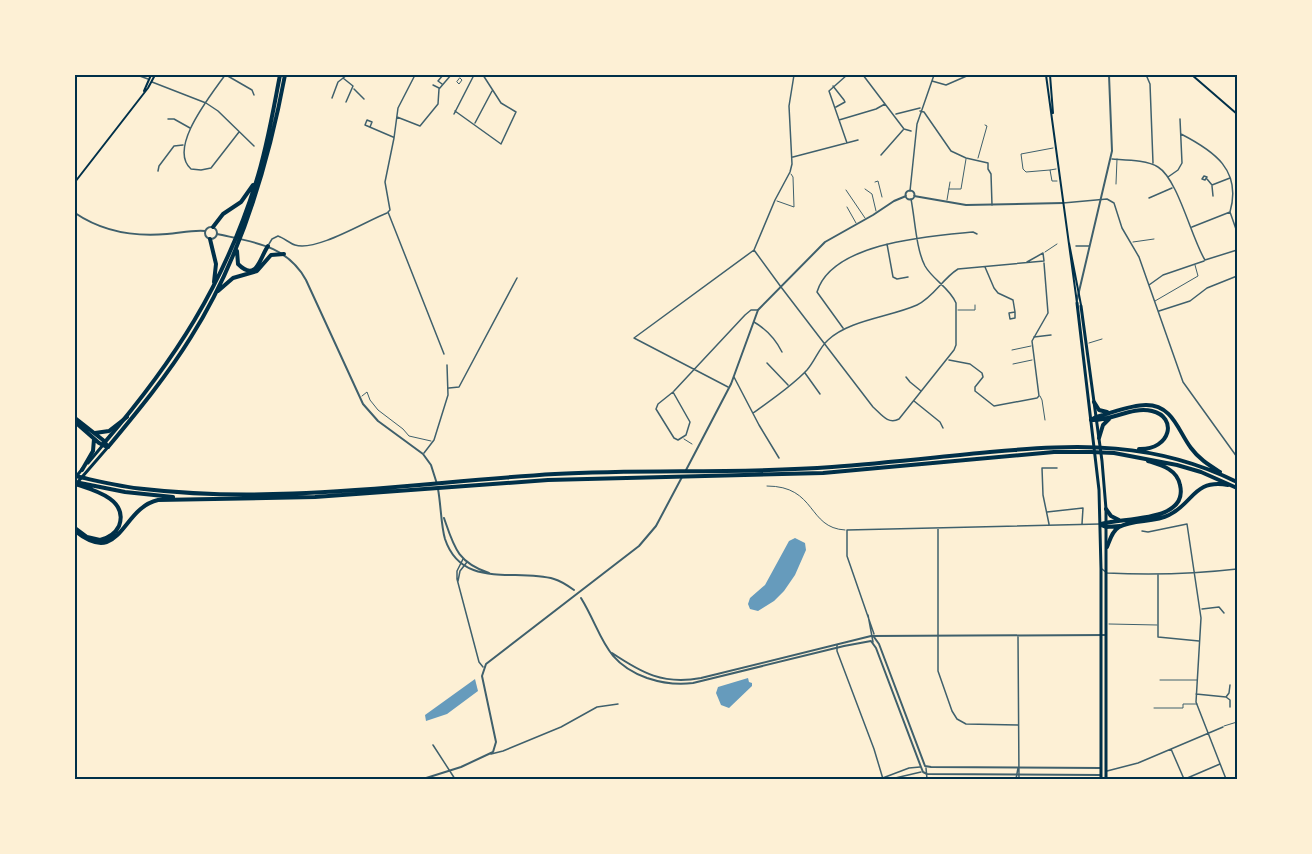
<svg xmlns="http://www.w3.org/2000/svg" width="1312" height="854" viewBox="0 0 1312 854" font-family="Karla,sans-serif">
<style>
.water{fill:#669bbc}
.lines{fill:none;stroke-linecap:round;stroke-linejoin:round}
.service{stroke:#3f606c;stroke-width:1}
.pedestrian{stroke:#3f606c;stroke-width:1.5}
.minor{stroke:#3f606c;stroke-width:1.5}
.tertiary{stroke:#3f606c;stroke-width:2}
.secondary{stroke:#003049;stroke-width:2}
.primary{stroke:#003049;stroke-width:3}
.trunk{stroke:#003049;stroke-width:4}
.motorway{stroke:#003049;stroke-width:4}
.neatline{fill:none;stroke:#003049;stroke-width:2}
</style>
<rect width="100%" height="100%" fill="#fdf0d5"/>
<path class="water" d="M795 538 805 543 806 550 795 575 784 591 774 601 758 611 750 609 748 604 750 598 765 585 789 541Z
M748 678 749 682 752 683V686L729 708 721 705 716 693 718 687Z
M475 679 478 691 447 714 426 721 425 715Z"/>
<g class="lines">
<path class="service" d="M460 78 462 80 459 84 457 82Z
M978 158 987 126 985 125
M1056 169 1050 170 1052 181H1057
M1050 170 1026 172 1023 169 1021 154 1053 148
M875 182 878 181 882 197
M1116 184 1117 159
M865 189 872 194 876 211
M949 189H961L966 159
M846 190 865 218
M947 200 950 182
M777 201 794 207 793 177 791 174
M847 207 856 223
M1133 242 1154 239
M1045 252 1057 244
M1155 301 1198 276 1195 265
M958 310H975V305
M1089 343 1102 339
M1012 350 1031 346
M1013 364 1032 360
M362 396 367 392 370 400 378 410 403 429 409 436 431 441
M1040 396 1042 400 1045 420
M684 439 692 444
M767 486C817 486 807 528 845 530
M1109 624 1157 625
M1160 680H1197
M1154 708H1183V704H1197
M1224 726 1237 722"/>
<path class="pedestrian" d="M1034 337 1051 335
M1095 779 1097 778"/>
<path class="minor" d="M137 75 148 79
M225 75C212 94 167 148 191 169L201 170 211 168 239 132
M226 75 252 90 254 95
M847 75 829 91 847 143
M863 75 904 129 911 131
M1147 77 1150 84 1153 163
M343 78 353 86 346 102
M932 81 946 85 969 75
M152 82 206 103 218 111 254 146
M442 84 438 81 443 75
M433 85 439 88
M833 86 844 100 845 102 836 107
M354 89 364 99
M332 98 338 82 347 75
M455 111 501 144 516 112 501 103 483 75
M920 111 924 112 951 151 966 158 988 163V169L991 174 992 205
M454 114 474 75
M896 114 920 108
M397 117 420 126 438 104 439 89 451 75
M168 119H174L190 128
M839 120 876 109 885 104
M475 123 492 91
M370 127 372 122 367 120 365 125 393 137
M1181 134C1214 151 1242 170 1230 212
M881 155 903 130
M793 157 858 140
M1112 159C1125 160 1147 160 1158 167 1178 179 1192 240 1205 260L1237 250
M158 171 159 166 174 146 183 145
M1204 176 1207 177 1205 180 1202 179Z
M1168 177 1178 170 1182 163 1180 119
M1207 179 1212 185 1230 178
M1212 186 1213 196
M910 191 917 124 934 75
M1149 198 1172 188
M1063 203 1107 199 1114 203 1122 228 1139 257 1183 382 1237 457
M388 212 444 354
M388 212 390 210 385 182 394 138 398 108 415 75
M1192 227 1230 212 1237 232
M269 244 272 239 278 236C284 238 289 243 295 245 316 252 366 221 387 213
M887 244 893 277 897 279 908 277
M1076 246H1089
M754 250 781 287 873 407C881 414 888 425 899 419L954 350 956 345V303C950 288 933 280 925 266 916 249 915 219 911 199
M985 267 994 288 998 293 1013 300 1015 312 1009 313 1010 319 1015 318V312
M1149 285 1163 275 1204 261
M1159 311 1190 301 1207 288 1237 276
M754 322C766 329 776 340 782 352
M843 328 817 292C832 242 931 236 973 232L977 234
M949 360 970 364 982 373 983 377 975 387V391L994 406 1037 398 1039 396 1032 341 1048 313 1044 263
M767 363 788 385
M805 373 820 394
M734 377 759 425 779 458
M906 377 910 382 921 391
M728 387 634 338 754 250 775 200 790 172 792 164 789 106 794 75
M449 388 459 387 517 278
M674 391 745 315 751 310H758
M673 392 690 422 686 435 678 440 674 438 656 409 658 404Z
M914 401 940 422 943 428
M753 413C771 400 791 387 807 370 815 361 819 348 828 340 849 320 890 317 917 305 934 297 942 279 958 269L1044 261 1043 253 1027 262
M424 453 434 440 448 395 447 365
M1047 512 1083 508 1082 524
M1049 524 1043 495 1042 468H1057
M938 528V671L952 711 957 719 966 724 1018 725
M1237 530V554
M1142 531 1148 532 1187 524 1201 618 1196 702 1226 779
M463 559 457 571V579L479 662 483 667
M1102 569 1107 573C1150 575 1194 574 1237 569
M1158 574V637L1199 641
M458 581 460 571 467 562
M1202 609 1219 607 1224 613
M868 615 873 642
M874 634 847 556V530L1100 524
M1018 637 1019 779
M837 645V651L874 749 883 779
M1196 694 1226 697
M1230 707V700L1226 697 1229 693 1230 685
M433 745 455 779
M1171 749 1184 779
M491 754 503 751 561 727 597 707 618 704
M926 768 927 779
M1107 771 1138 763 1223 727
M880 779 909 768 920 767
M891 779 921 772
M1016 779 1018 768
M1185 779 1220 764"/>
<path class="tertiary" d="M905.5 195a4.5 4.5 0 1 1 9 0a4.5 4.5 0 1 1-9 0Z
M914 196 966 205 1063 203
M75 213C103 232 134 237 167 234 180 233 192 230 205 231
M205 233a6 6 0 1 1 12 0a6 6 0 1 1-12 0Z
M217 234C253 242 287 245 306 280L363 404 378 421 423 454 431 465 437 484
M1077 300 1112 151 1109 75
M685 472 731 384 758 310 825 242 873 215 894 201 906 196
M438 489C441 505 441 526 445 539 462 590 516 568 554 579 561 581 567 585 574 590
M444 518C454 547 457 562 489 573
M581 598C603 634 603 662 647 678 662 683 678 685 693 683L844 646 871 641 876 648 921 767 923 772 927 774 1101 775
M874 637 879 644 925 766 931 767 1101 768
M612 653C642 673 663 685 701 678L871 636 1106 635
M423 779 461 767 493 752 496 742 482 676 486 664 639 546 656 526 682 477"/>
<path class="secondary" d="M1046 75 1077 303
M1050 75 1053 113
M1192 75 1237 114
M144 91 151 75
M75 182 148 88 155 75
M1069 243 1081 305"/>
<path class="primary" d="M1077 303 1099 490 1101 569V779
M1081 306 1102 461 1106 509V779
M88 463 103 445
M75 478 83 468
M76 484 108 447"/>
<path class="trunk" d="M213 227 223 214 241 202 253 185
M210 239 216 264 214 282
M237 251 238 264C257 283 260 257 268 246
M218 291 233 278 257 271 271 255 284 254
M105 442C174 361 224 285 256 182 267 148 273 111 280 75
M108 447C137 412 167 376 191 337 241 258 268 166 285 75"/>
<path class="motorway" d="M1094 402 1099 410 1107 412
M75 418 103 440 108 447
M1091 420 1096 417C1112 413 1130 405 1146 405 1173 405 1178 431 1191 448 1199 459 1209 465 1220 472
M1092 420C1112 421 1132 406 1152 411 1178 417 1171 450 1139 449
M75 422 99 443 107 447
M95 433 109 431 127 417
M1099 438 1103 425 1110 418
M82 470 93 451 94 439
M75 476C98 481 121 487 144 489 281 505 419 482 555 474 647 469 740 474 832 467 884 463 937 457 990 452 1079 444 1154 441 1237 482
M80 483 125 492 173 497
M75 484C93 490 129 499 119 526 115 534 109 538 100 540L87 537 75 528
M1106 509 1111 516 1119 520
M1101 524C1122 517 1189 523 1180 485 1177 469 1161 465 1148 461
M1101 525 1106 527 1120 526
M75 531C121 568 121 508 158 500L315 497 548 480 823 473 1054 452H1091L1114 453 1177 465 1201 472 1237 488
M1107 547C1110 540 1112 531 1119 527 1134 519 1154 523 1169 515 1194 503 1193 479 1228 485"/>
</g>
<rect width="1312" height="854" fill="none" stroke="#fdf0d5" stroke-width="153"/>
<rect x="76" y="76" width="1160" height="702" class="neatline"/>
</svg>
